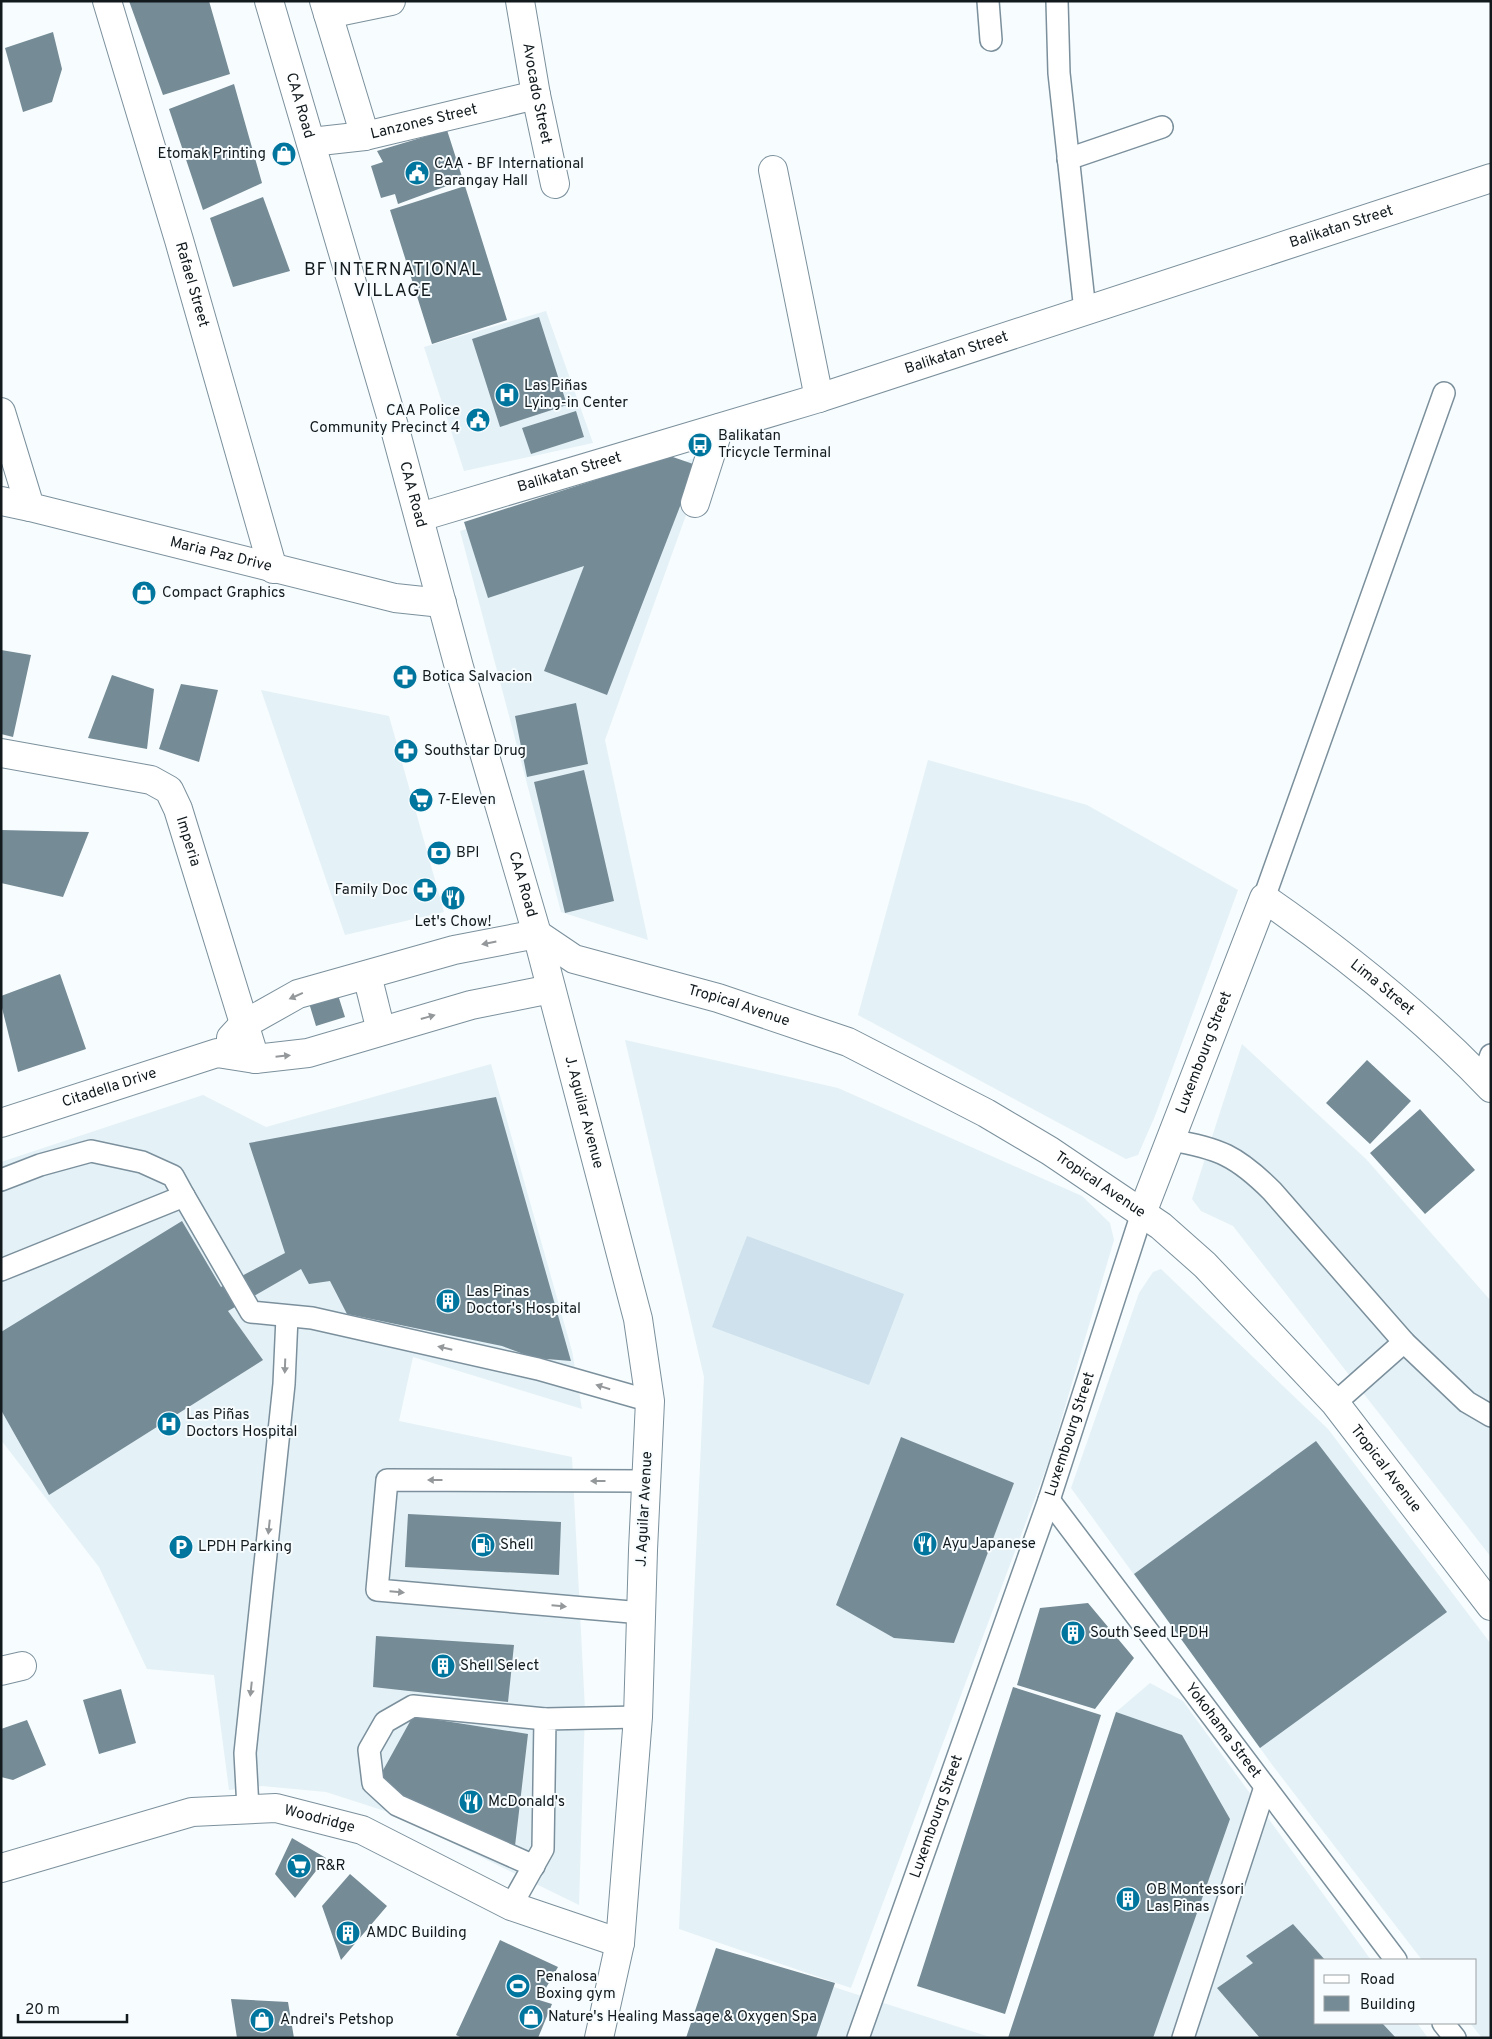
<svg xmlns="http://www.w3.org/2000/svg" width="1492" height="2039" viewBox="0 0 1492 2039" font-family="Overpass,sans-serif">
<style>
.built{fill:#e4f1f7}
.grass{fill:#cee1ec}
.building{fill:#758b96}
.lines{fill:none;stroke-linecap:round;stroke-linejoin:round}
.lane-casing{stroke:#7b909c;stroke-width:24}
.street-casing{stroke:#7b909c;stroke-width:30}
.secondary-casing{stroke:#7b909c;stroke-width:30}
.lane{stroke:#fff;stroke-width:21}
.street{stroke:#fff;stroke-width:28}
.secondary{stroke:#fff;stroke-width:28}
.oneway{fill:#94989a}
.labels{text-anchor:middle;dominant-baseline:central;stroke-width:4;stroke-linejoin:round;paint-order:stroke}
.street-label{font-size:15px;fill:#121a1e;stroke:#f7fcfe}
.poi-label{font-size:15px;fill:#121a1e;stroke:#f7fcfe;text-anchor:start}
.quarter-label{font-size:18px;letter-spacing:1px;fill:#121a1e;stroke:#f7fcfe}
</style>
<rect width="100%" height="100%" fill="#f7fcfe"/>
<path class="built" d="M546 311 593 443 464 471 424 347Z
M708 454 605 740 648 940 561 912 460 531Z
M261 690 389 716 444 912 345 935Z
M928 760 1087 805 1238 890 1155 1116 1138 1155 1126 1159 858 1015Z
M625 1040 838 1088 1082 1196 1110 1223 1114 1240 1050 1458 851 1988 679 1929 704 1377Z
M1242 1044 1366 1159 1491 1301V1557L1233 1226 1201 1211 1192 1199Z
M491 1064 572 1351 582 1409 413 1357 399 1421 572 1457 585 1710 579 1905 391 1813 326 1792 262 1786 229 1790 214 1675 147 1669 99 1567 1 1440V1162L203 1095 266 1127Z
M1161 1269 1328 1429 1491 1644V2038H1482L1470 2023H1476V1960H1422L1273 1766 1071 1488 1139 1293 1153 1272Z
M1150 1683 1183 1701 1371 1960H1316V2023H1417L1428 2038H1008L1116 1712Z
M716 1948 846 1991 993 2038H686Z"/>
<path class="grass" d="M747 1236 904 1294 869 1385 712 1327Z"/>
<path class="building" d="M129 1H209L230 74 163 95Z
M53 32 62 69 52 102 23 112 5 48Z
M234 84 262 183 203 210 169 109Z
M447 130 463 180 398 204 395 194 381 198 371 166 383 162 377 151Z
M465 186 507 320 432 344 390 210Z
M263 197 290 271 233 287 210 218Z
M539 317 567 405 500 427 472 339Z
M576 411 584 437 531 454 522 428Z
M670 456 696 465 607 695 544 671 584 566 488 598 464 522Z
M1 650 31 655 13 737 1 734Z
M112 675 154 689 147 749 88 738Z
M181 684 218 690 199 762 159 749Z
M576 703 588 764 527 777 515 716Z
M584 770 614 901 565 913 534 782Z
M1 830 89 832 63 897 1 883Z
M60 974 86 1049 18 1072 1 1004V996Z
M338 995 345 1017 316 1026 309 1003Z
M1367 1060 1411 1101 1370 1144 1326 1103Z
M496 1097 571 1361 534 1358 502 1346 347 1314 330 1281 309 1284 301 1269 228 1311 263 1360 49 1495 1 1410V1332L182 1221 221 1287 285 1253 249 1143Z
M1420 1109 1475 1170 1425 1214 1370 1153Z
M901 1437 1014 1483 954 1643 894 1638 836 1605Z
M1316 1441 1447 1612 1260 1748 1134 1574Z
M408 1514 561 1522 559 1575 405 1567Z
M1088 1603 1134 1658 1095 1709 1017 1685 1040 1608Z
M376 1636 514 1645 508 1702 373 1687Z
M1013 1687 1101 1715 1005 2014 917 1986Z
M121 1689 136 1743 99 1754 83 1700Z
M1116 1712 1182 1735 1230 1819 1153 2038H1008Z
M413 1716 528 1734 515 1846 376 1783Z
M27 1720 46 1765 13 1780 1 1777V1729Z
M292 1838 326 1858 295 1898 275 1874Z
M350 1874 387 1906 341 1960 322 1906Z
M1293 1924 1325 1960H1316V2023H1382L1396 2038H1260L1217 1988 1253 1963 1246 1956Z
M500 1940 558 1967 539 2000 552 2004 538 2038H462L456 2035Z
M716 1948 835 1983 816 2038H686Z
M231 1999 288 2002 294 2038H237Z"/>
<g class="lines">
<defs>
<g id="lane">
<path d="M988 1 991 40"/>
<path d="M1057 1 1059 73 1085 311"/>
<path d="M1068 159 1162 127"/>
<path d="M1264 898 1444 393"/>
<path d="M1482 1079 1491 1055"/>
<path d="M1170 1140C1219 1148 1237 1156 1272 1191L1404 1342 1467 1402 1491 1416"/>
<path d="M1 1180 40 1165 91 1151 142 1162 173 1176 184 1196"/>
<path d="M1 1270 184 1196 251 1312 312 1318 538 1369 650 1401"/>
<path d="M1335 1403 1404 1342"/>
<path id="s1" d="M1049 1500 1396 1960"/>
<path d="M642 1613 377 1590 387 1480 647 1481"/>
<path d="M248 1808 245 1753 284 1384 287 1317"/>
<path d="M534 1866 397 1805 373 1783 369 1750 385 1722 413 1706 545 1719"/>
<path d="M511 1906 543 1849 545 1719 638 1717"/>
<path d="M1443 2023 1455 2038"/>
<path id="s2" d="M858 2038 1049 1500 1142 1213"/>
<path d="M1183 2038 1265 1787"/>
</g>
<g id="street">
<path id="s3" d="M107 1 179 240 273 569"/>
<path d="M324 1 365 136"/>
<path id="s4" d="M520 1 536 95 555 184"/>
<path d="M328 14 391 1"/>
<path id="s5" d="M311 142 365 136 536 95"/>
<path d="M773 170 819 398"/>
<path d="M1 501 30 507"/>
<path d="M695 503 719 428"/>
<path id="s6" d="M420 517 819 398 1491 178"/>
<path id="s7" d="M1 753 151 780 169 790 178 809 255 1059"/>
<path d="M367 975 381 1031"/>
<path d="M231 1038 243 1025 298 994 454 950 537 934"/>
<path id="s8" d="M1 1123 217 1053 255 1059 308 1053 471 1005 551 989"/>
<path id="s9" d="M1142 1213 1264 898C1345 954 1423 1017 1491 1088"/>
<path d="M1 1671 22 1666"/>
<path id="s10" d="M1 1868 192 1812 276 1808 362 1830 511 1906 620 1943"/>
</g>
<g id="secondary">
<path id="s11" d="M269 1 396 433 459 667 537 934 638 1319 650 1401 643 1550 638 1717 620 1943 599 2038"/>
<path id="s12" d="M1 412 30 507 395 598 442 603"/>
<path id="s13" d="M537 934 574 959 718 998 848 1042 986 1113 1050 1151 1161 1226 1205 1265 1335 1403 1491 1606"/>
</g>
</defs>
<use href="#lane" class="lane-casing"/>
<use href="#street" class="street-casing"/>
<use href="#secondary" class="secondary-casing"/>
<use href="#lane" class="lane"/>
<use href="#street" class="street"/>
<use href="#secondary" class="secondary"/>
</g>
<defs><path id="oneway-solid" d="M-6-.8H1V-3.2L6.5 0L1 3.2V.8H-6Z" transform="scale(1.25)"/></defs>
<g class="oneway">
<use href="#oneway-solid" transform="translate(489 943) rotate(169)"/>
<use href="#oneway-solid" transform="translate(296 996) rotate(156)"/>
<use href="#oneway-solid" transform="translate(428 1017) rotate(-16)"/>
<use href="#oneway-solid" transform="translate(283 1056) rotate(-6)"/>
<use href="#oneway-solid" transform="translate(445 1348) rotate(-167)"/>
<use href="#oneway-solid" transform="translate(285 1366) rotate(92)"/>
<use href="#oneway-solid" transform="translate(603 1387) rotate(-163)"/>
<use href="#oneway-solid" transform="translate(435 1480) rotate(-180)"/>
<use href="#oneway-solid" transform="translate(598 1481) rotate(-180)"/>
<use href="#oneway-solid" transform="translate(269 1527) rotate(96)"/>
<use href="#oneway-solid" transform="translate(397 1592) rotate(5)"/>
<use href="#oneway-solid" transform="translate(559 1606) rotate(5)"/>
<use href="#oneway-solid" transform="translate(251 1689) rotate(96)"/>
</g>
<defs>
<symbol id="shop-disc" viewBox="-11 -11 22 22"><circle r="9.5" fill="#00759e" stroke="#f7fcfe"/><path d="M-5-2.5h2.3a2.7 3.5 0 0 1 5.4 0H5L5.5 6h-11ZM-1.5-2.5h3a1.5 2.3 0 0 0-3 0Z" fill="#fff"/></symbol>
<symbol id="civic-disc" viewBox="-11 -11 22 22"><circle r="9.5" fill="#00759e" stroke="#f7fcfe"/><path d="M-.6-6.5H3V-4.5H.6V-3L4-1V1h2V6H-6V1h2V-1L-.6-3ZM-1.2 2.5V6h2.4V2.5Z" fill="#fff"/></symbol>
<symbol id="hospital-disc" viewBox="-11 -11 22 22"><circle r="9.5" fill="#00759e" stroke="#f7fcfe"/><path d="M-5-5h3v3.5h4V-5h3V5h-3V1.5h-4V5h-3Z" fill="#fff"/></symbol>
<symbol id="bus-disc" viewBox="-11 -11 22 22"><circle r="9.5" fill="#00759e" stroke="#f7fcfe"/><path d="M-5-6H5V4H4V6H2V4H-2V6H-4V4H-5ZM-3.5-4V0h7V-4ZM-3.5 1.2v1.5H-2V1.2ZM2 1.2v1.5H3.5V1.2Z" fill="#fff"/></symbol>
<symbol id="pharmacy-disc" viewBox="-11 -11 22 22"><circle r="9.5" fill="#00759e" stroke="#f7fcfe"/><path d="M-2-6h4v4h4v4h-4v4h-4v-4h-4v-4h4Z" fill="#fff"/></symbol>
<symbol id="supermarket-disc" viewBox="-11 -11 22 22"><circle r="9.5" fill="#00759e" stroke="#f7fcfe"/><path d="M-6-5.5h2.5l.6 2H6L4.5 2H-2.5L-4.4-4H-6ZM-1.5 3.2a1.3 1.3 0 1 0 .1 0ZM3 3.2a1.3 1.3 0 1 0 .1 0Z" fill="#fff"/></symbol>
<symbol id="bank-disc" viewBox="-11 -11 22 22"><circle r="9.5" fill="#00759e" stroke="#f7fcfe"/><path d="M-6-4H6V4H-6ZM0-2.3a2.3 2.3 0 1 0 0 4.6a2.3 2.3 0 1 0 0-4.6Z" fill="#fff"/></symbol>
<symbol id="restaurant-disc" viewBox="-11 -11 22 22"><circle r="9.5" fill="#00759e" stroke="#f7fcfe"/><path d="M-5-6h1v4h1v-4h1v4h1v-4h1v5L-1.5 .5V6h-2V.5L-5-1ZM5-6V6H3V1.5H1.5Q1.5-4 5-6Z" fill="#fff"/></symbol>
<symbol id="building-disc" viewBox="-11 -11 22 22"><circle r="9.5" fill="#00759e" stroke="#f7fcfe"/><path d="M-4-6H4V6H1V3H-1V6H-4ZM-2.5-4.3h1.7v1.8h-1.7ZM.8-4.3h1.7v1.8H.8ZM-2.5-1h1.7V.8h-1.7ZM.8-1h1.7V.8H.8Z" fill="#fff"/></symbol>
<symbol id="fuel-disc" viewBox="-11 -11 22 22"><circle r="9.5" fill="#00759e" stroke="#f7fcfe"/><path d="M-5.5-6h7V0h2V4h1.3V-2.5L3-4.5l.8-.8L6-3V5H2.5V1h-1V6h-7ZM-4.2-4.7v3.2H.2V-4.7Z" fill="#fff"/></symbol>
<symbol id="parking-disc" viewBox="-11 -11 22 22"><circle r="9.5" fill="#00759e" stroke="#f7fcfe"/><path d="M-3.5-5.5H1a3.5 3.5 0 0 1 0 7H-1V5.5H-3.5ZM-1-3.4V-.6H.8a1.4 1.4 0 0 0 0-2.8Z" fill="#fff"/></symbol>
<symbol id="stadium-disc" viewBox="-11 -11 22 22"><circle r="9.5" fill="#00759e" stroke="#f7fcfe"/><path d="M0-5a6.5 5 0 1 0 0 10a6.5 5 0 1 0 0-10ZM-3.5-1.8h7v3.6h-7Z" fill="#fff"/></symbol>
</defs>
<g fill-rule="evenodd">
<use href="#shop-disc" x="270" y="140" width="28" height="28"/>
<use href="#civic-disc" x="403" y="159" width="28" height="28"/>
<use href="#hospital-disc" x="493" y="381" width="28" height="28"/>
<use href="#civic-disc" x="464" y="406" width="28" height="28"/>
<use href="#bus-disc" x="686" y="431" width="28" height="28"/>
<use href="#shop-disc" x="130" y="579" width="28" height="28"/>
<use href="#pharmacy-disc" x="391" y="663" width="28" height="28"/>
<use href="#pharmacy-disc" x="392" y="737" width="28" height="28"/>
<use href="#supermarket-disc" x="407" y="786" width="28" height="28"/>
<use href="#bank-disc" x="425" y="839" width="28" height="28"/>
<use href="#pharmacy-disc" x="411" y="876" width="28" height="28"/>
<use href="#restaurant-disc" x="439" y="884" width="28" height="28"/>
<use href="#building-disc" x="434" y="1287" width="28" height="28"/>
<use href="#hospital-disc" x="155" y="1410" width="28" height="28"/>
<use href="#restaurant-disc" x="911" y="1530" width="28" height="28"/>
<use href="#fuel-disc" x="469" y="1531" width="28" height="28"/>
<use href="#parking-disc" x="167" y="1533" width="28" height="28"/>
<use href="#building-disc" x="1059" y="1619" width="28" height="28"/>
<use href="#building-disc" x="429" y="1652" width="28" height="28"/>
<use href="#restaurant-disc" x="457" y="1788" width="28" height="28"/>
<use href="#supermarket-disc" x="285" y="1852" width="28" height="28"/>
<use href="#building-disc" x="1114" y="1885" width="28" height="28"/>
<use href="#building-disc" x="334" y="1919" width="28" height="28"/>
<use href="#stadium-disc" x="504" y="1972" width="28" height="28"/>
<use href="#shop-disc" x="517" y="2003" width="28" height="28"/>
<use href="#shop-disc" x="248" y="2006" width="28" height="28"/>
</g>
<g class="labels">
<g class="street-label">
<text stroke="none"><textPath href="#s4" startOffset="94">Avocado Street</textPath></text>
<text stroke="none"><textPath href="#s11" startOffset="109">CAA Road</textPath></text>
<text stroke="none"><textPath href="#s5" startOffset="115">Lanzones Street</textPath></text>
<text stroke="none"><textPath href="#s6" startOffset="966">Balikatan Street</textPath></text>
<text stroke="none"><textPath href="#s3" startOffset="296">Rafael Street</textPath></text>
<text stroke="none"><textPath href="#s6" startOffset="561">Balikatan Street</textPath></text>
<text stroke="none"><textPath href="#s6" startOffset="156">Balikatan Street</textPath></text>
<text stroke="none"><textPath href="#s11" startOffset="514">CAA Road</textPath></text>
<text stroke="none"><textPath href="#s12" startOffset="296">Maria Paz Drive</textPath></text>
<text stroke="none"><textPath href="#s7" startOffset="228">Imperia</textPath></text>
<text stroke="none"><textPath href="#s11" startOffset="919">CAA Road</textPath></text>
<text stroke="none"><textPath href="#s9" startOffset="486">Lima Street</textPath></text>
<text stroke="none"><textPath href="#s13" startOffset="216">Tropical Avenue</textPath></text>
<text stroke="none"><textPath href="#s9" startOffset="172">Luxembourg Street</textPath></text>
<text stroke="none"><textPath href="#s8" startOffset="114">Citadella Drive</textPath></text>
<text stroke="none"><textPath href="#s11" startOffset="1155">J. Aguilar Avenue</textPath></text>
<text stroke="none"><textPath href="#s13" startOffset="621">Tropical Avenue</textPath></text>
<text stroke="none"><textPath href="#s2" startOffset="640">Luxembourg Street</textPath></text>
<text stroke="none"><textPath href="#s13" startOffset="1026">Tropical Avenue</textPath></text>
<text transform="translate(645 1509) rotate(-87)">J. Aguilar Avenue</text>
<text stroke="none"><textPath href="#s1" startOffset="289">Yokohama Street</textPath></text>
<text stroke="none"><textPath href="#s2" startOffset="235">Luxembourg Street</textPath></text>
<text stroke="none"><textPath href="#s10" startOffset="328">Woodridge</textPath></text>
</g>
<g class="poi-label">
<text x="266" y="154" text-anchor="end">Etomak Printing</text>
<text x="434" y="164">CAA - BF International<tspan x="434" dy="17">Barangay Hall</tspan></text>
<text x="524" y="386">Las Piñas<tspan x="524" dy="17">Lying-in Center</tspan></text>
<text x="460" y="411" text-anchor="end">CAA Police<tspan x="460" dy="17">Community Precinct 4</tspan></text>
<text x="718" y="436">Balikatan<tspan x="718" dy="17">Tricycle Terminal</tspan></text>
<text x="162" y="593">Compact Graphics</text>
<text x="422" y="677">Botica Salvacion</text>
<text x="424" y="751">Southstar Drug</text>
<text x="438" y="800">7-Eleven</text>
<text x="456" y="853">BPI</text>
<text x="408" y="890" text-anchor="end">Family Doc</text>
<text x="453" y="922" text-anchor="middle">Let's Chow!</text>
<text x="466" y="1292">Las Pinas<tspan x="466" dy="17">Doctor's Hospital</tspan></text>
<text x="186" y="1415">Las Piñas<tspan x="186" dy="17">Doctors Hospital</tspan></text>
<text x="942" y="1544">Ayu Japanese</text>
<text x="500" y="1545">Shell</text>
<text x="198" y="1547">LPDH Parking</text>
<text x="1090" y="1633">South Seed LPDH</text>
<text x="460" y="1666">Shell Select</text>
<text x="488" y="1802">McDonald's</text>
<text x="316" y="1866">R&amp;R</text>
<text x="1146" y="1890">OB Montessori<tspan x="1146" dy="17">Las Pinas</tspan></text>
<text x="366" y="1933">AMDC Building</text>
<text x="536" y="1977">Penalosa<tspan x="536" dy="17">Boxing gym</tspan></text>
<text x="548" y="2017">Nature's Healing Massage &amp; Oxygen Spa</text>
<text x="280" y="2020">Andrei's Petshop</text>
</g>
<g class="quarter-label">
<text x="393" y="270">BF INTERNATIONAL<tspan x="393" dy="21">VILLAGE</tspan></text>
</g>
</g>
<rect width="1492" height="2039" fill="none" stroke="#121a1e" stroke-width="5"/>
<rect x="1314" y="1959" width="162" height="65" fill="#f7fcfe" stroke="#9ba2a4"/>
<rect x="1324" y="1975" width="25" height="8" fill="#ffffff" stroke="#9ba2a4"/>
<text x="1360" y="1984" font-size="15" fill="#121a1e">Road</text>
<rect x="1324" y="1996" width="25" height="15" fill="#758b96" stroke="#9ba2a4"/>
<text x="1360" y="2009" font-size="15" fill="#121a1e">Building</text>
<path d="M18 2014v8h109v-8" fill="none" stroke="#121a1e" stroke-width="2.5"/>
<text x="25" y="2014" font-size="15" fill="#121a1e" stroke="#f7fcfe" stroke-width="4" paint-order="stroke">20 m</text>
</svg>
